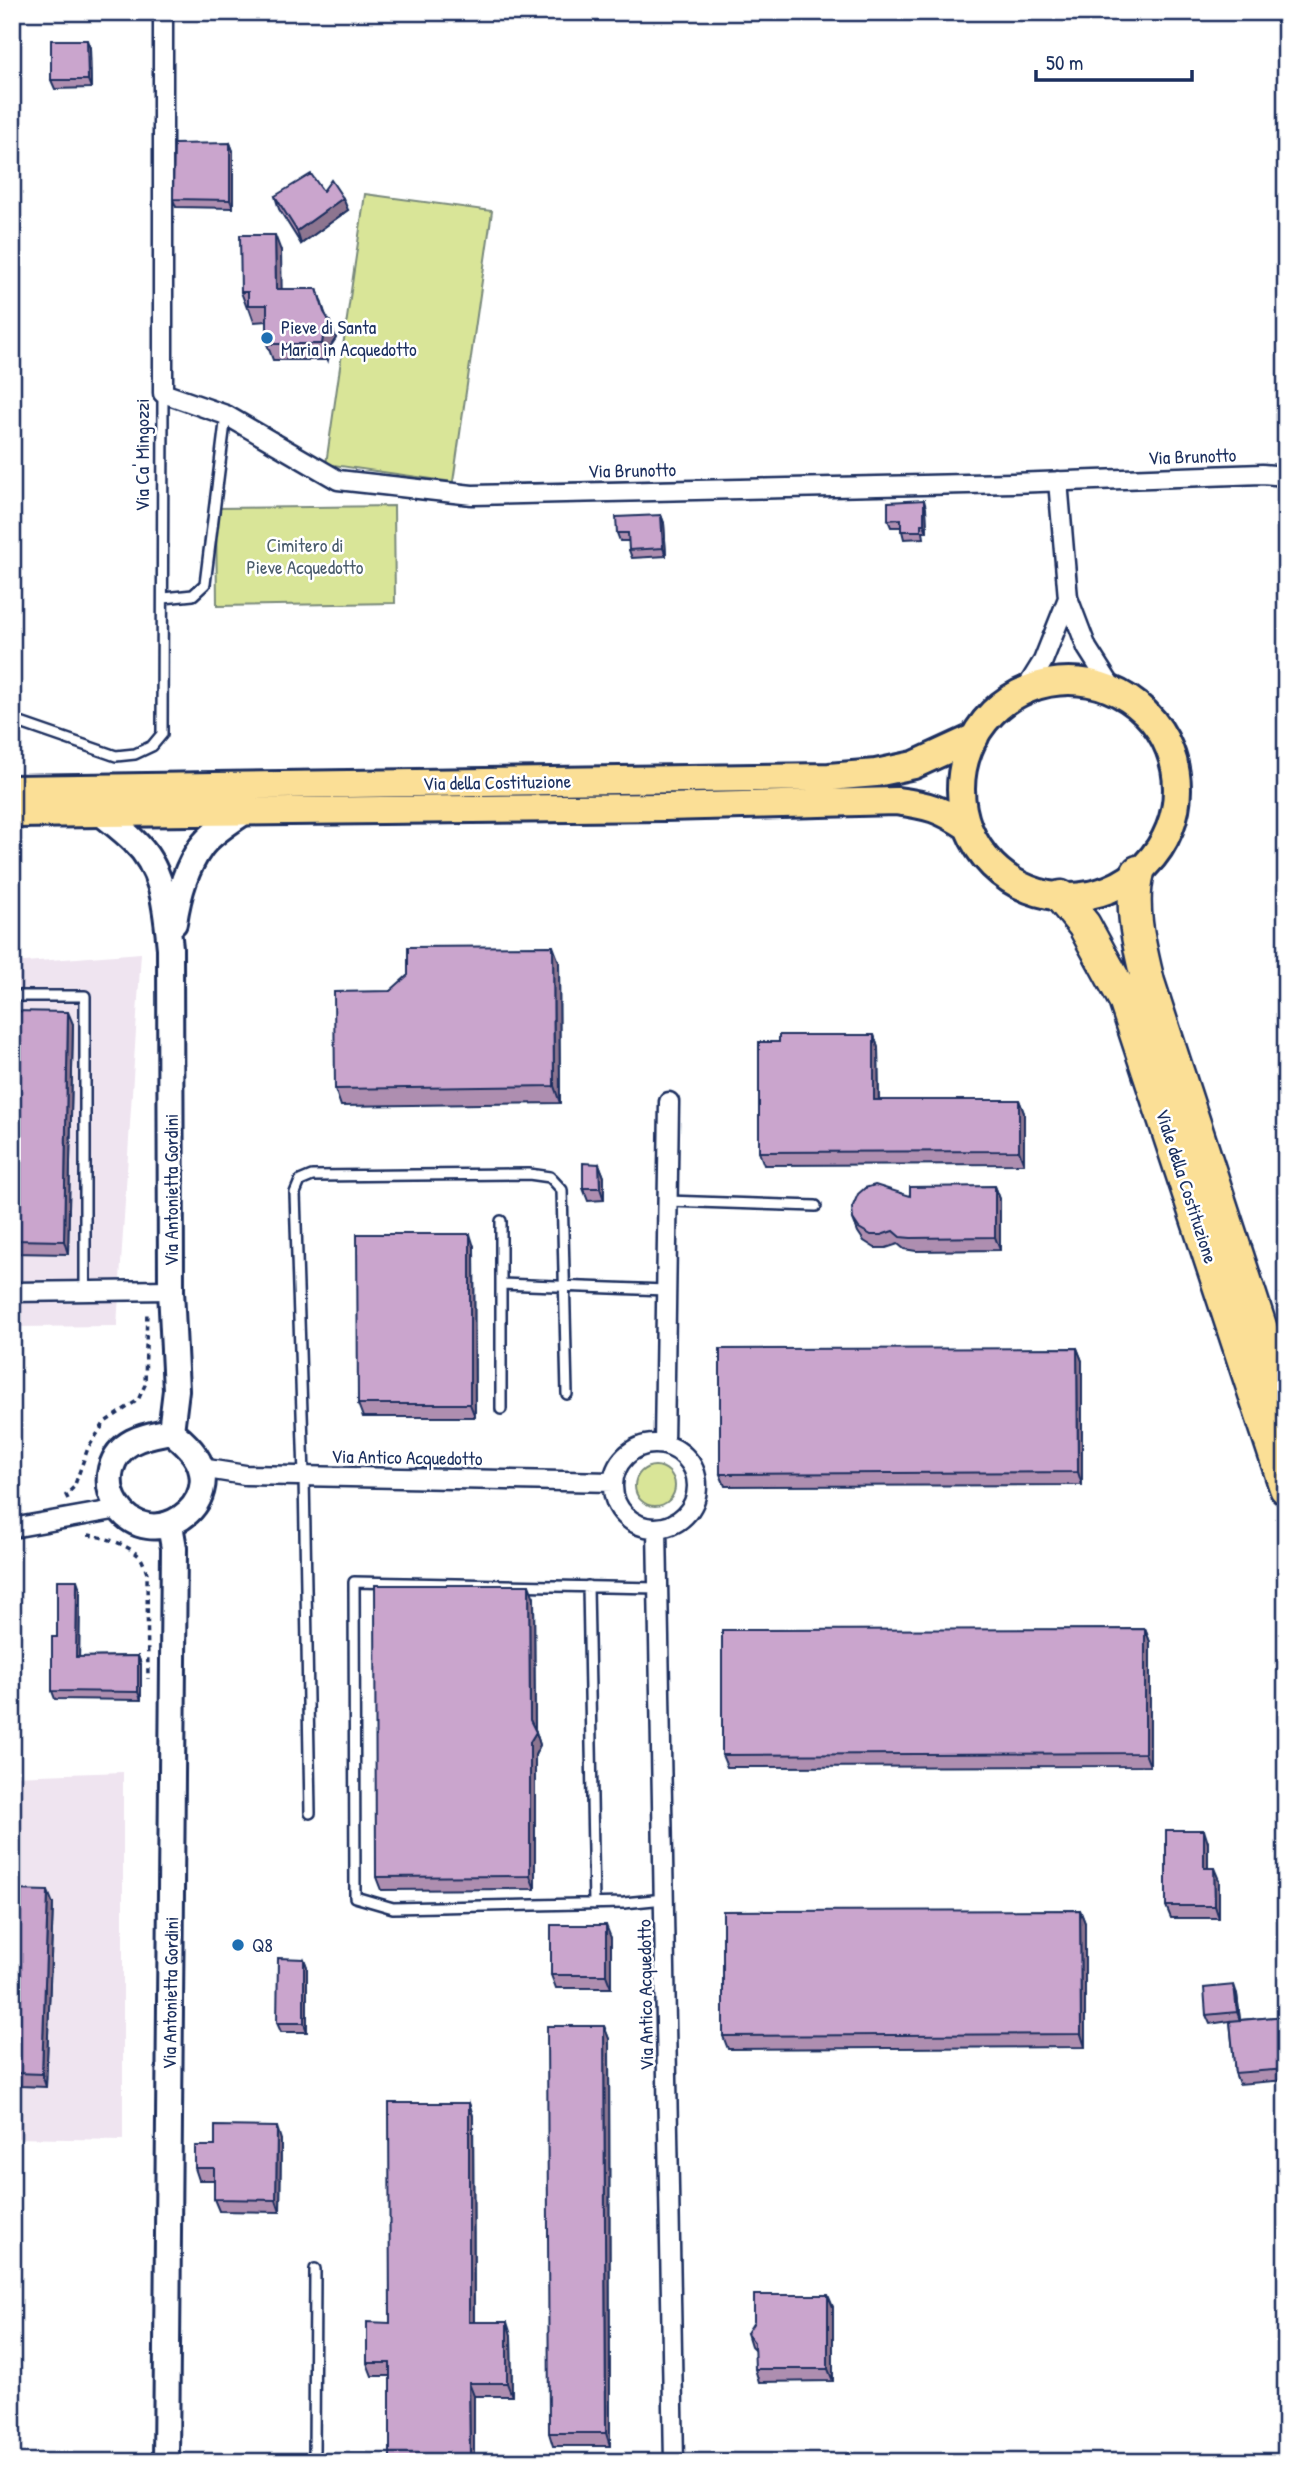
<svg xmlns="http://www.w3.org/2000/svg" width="1298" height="2474" viewBox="0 0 1298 2474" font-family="'Patrick Hand',sans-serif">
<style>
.built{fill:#efe4f0}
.green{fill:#d9e598;stroke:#7a8a7b;stroke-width:2}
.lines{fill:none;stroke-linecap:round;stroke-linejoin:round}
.lane-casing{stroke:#1b2f5e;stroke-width:14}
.street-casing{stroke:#1b2f5e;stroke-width:23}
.secondary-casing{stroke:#1b2f5e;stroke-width:30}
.primary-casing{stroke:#1b2f5e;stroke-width:32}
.highway-casing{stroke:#1b2f5e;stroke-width:37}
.path{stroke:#1b2f5e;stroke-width:3.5;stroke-dasharray:5 5;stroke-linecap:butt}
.lane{stroke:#fff;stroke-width:9}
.street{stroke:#fff;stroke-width:18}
.secondary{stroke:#fff;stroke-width:24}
.primary{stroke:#fbdf96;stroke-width:26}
.highway{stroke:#fbdf96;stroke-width:32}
.wall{fill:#ae8eb0;stroke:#1b2f5e;stroke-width:2}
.shaded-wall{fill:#8d7490;stroke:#1b2f5e;stroke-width:2}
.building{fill:#caa5cd;stroke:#1b2f5e;stroke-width:2}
.poi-dot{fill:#1f6fb2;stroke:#fff;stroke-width:2.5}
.labels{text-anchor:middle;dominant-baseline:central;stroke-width:5;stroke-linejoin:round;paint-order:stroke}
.poi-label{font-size:19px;fill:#1b2f5e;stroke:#fff;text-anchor:start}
.street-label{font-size:19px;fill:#1b2f5e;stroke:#fff}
.park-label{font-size:19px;fill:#4a5c6c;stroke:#fff}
</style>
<rect width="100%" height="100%" fill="#fff"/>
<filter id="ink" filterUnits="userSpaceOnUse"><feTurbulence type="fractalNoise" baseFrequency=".0143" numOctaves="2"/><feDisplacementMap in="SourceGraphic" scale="14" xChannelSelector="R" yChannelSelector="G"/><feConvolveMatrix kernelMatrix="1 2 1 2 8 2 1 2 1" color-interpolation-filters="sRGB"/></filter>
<g filter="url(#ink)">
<path class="built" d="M141 953 117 1326 12 1327V963Z
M123 1772V2140L12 2138V1776Z"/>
<path class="green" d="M365 194 492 211 453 482 326 464Z
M394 506 395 603 217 606 216 508Z
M635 1486a20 20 0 1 1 40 0a20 20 0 1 1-40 0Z"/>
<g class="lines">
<defs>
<path id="lane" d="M164 598 193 595 205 584 226 415
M12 720 116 756 135 754 152 746 162 734 163 393
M12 996H85V1291
M667 1201 816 1206
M501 1284 666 1290
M501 1409V1221
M588 1586 594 1904
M658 1588 354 1582 355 1897 393 1908 624 1903 664 1899
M310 1813 304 1476 295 1193 300 1181 312 1176 529 1174 550 1177 562 1190 567 1394
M314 2462 315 2269"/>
<path id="street" d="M163 12V393L226 415 338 480 472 495 1012 483 1262 474 1286 476
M1058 481 1068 598 1087 648 1113 689
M1025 690 1043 661 1068 598
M12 1292 171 1290
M613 1486a42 42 0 1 1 84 0a42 42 0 1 1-84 0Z
M664 1445 669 1102
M201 1468 245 1475 613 1482
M12 1528 119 1509
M657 1528 674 2462"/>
<path id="secondary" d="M101 813C112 822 124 831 134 841 164 869 166 910 170 948L171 1290 176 1390 171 1431
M174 923C178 896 185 869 201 847 211 833 230 822 244 812
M171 1431C179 1438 188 1445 194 1454 229 1504 150 1557 117 1505 110 1494 108 1482 111 1469 119 1439 146 1436 171 1431Z
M166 2462 174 1548 170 1525"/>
<path id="primary" d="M961 789a108 108 0 1 1 216 0a108 108 0 1 1-216 0Z
M12 789 829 777 876 773 914 765 975 737
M12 814 665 807 896 801C928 805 941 809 968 827"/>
<path id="highway" d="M1138 872C1129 907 1140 948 1148 982L1286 1406
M1061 897 1084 925 1125 1000 1286 1488"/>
</defs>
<use href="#lane" class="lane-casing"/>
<use href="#street" class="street-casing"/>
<use href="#secondary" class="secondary-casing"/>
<use href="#primary" class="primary-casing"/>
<use href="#highway" class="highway-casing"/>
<path class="path" d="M68 1499 66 1495 74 1487 88 1448 105 1422 138 1400 145 1385 147 1310
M88 1535C105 1537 127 1544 140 1557 143 1561 145 1568 147 1573L148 1679"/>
<use href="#lane" class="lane"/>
<use href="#street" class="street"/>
<use href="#secondary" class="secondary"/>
<use href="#primary" class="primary"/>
<use href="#highway" class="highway"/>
</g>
<path class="wall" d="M60 12H77L60 14Z
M90 48 91 88 55 89 51 80Z
M230 143 233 151V208L176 207 173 199Z
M323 191 348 210 301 244 279 209 275 196Z
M281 251V289H317L326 316 336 338 330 347 328 360H273L267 344V321L254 322 249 308H247L241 292Z
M926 508 927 532H923L924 538 904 539 901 527H891L888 520Z
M661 515 664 523 666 556 632 558 629 550V541H620L617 533Z
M559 962 560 1103 341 1106 335 1089 390 991Z
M12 1011 73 1024 68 1254 12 1253Z
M874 1035 878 1048 879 1100H1019L1024 1113V1164L764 1165 759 1152 779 1042Z
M599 1164 604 1177V1200L588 1201 583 1188Z
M995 1186 1000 1199V1250L916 1251 904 1249 898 1244 886 1248H875L864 1241 858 1232 853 1219 910 1196Z
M474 1247 475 1417H363L358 1404Z
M1077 1348 1082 1361V1485L725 1486 720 1474Z
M80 1589 79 1657 138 1656 141 1664V1700L55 1699 52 1691 57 1637Z
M534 1598 535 1729 540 1745 535 1755V1889L381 1890 376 1877Z
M1145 1629 1150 1642V1766L727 1767 722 1755Z
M1208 1843V1868L1219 1880V1918H1171L1166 1906Z
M12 1890 53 1904 46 2087 20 2086 16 2073V2069L12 2068Z
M1080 1910 1085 1923V2047L728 2049 723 2036Z
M611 1938V1988H556L551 1975Z
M304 1959 307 1967V2032H281L277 2023Z
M1237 1994 1240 2020 1286 2016V2080L1239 2084 1235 2073 1230 2021 1210 2024 1206 2015Z
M604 2026 609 2039 610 2446H553L549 2433Z
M469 2103 473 2116 474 2322 511 2335 512 2396H474L390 2376H372L367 2363 390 2323Z
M281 2140 280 2212 219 2211 214 2199V2180H199L195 2168 215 2146Z
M833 2307V2381L759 2382 755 2369V2350L751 2346 747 2333Z"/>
<path class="shaded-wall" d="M87 40 90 48 91 88 88 80Z
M230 143 233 151V208L230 200Z
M343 198 348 210 301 244 297 231Z
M275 235 281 251 282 306 276 289Z
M317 289 328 324 330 322 336 338 330 347 328 360 322 344 324 312Z
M924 500 926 508 927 532 924 524Z
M661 515 664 523 666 556 663 548Z
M553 946 559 962 560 1103 554 1086Z
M68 1012 73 1024 68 1254 64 1241Z
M874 1035 878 1048 879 1113 874 1100Z
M1019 1100 1024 1113V1164L1019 1151Z
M599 1164 604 1177V1200L600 1188Z
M995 1186 1000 1199V1250L995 1237Z
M470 1234 474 1247 475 1417 470 1404Z
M1077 1348 1082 1361V1485L1078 1472Z
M77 1580 80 1589 79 1665 76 1657Z
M529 1585 534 1598 535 1732 530 1720Z
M1145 1629 1150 1642V1766L1145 1753Z
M138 1656 141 1664V1700L138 1692Z
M536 1732 540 1745 535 1755V1889L530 1876V1742Z
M1204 1830 1208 1843V1880L1204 1868Z
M1214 1868 1219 1880V1918L1215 1906Z
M48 1891 53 1904 46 2087 42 2074Z
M1080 1910 1085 1923V2047L1081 2034Z
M606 1925 611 1938V1988L606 1975Z
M304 1959 307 1967V2032L304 2023Z
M1234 1985 1237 1994 1240 2020 1237 2012Z
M604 2026 609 2039 610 2446 606 2433Z
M469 2103 473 2116 474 2335 469 2322Z
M277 2127 281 2140 280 2212 276 2200Z
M828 2295 833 2307V2381L828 2369Z
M507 2322 511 2335 512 2396 507 2383Z
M469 2383 474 2396V2462H470Z"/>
<path class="building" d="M51 40H87L88 80H51Z
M230 143V200L173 199 174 144Z
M311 174 323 191 331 180 343 198 297 231 275 196Z
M240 235H275L276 289H317L324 312 330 322 324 330 322 344H267V305H248V292H241Z
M924 500V524H921V531H901V519L888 520V502Z
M661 515 663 548 629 550 628 533H617L616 517Z
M553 946 554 1086 335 1089 334 992 390 991 408 975V947Z
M12 1011 68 1012 64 1241 12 1240Z
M779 1035H874V1100H1019V1151L759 1152V1042H779Z
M583 1163 599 1164 600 1188H583Z
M875 1185 910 1196V1187L995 1186V1237L911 1238 900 1237 893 1231 881 1235H871L859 1228 853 1219 852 1208 858 1194 865 1188Z
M357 1234H470V1404H358Z
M1077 1348 1078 1472 720 1474V1349Z
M57 1580H77L76 1657 138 1656V1692L52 1691V1637H57Z
M375 1585H529L530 1720 536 1732 530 1742V1876L376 1877Z
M1145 1629V1753L722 1755V1630Z
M1166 1830H1204V1868H1214L1215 1906H1166Z
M12 1890 48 1891 42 2074 16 2073 17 2056H12Z
M1080 1910 1081 2034 723 2036V1911Z
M551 1925H606V1975H551Z
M278 1958 304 1959V2023H277Z
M1234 1985 1237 2012 1206 2015 1204 1988Z
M1286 2016V2069L1235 2073 1230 2021Z
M547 2026H604L606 2433H549Z
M389 2103H469V2322H507V2383H469L470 2462H390V2363H367V2322L390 2323Z
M215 2126 277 2127 276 2200 214 2199V2168H195V2146H215Z
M754 2295H828V2369H755L754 2342 747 2333 754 2322Z"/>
</g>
<g class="poi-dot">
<circle cx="267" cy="338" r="7"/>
<circle cx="238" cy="1945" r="7"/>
</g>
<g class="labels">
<g class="poi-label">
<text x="281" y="327">Pieve di Santa<tspan x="281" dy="22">Maria in Acquedotto</tspan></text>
<text x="252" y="1945">Q8</text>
</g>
<g class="street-label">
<text transform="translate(142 455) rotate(-90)">Via Ca' Mingozzi</text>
<text transform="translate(1192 456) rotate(-2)">Via Brunotto</text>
<text transform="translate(632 470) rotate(-1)">Via Brunotto</text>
<text transform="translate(497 782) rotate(-1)">Via della Costituzione</text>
<text transform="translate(1187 1186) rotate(72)">Viale della Costituzione</text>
<text transform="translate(171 1190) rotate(-90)">Via Antonietta Gordini</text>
<text transform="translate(407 1457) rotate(1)">Via Antico Acquedotto</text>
<text transform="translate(170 1993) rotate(-89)">Via Antonietta Gordini</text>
<text transform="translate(645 1995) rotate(-91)">Via Antico Acquedotto</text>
</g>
<g class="park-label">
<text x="305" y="545">Cimitero di<tspan x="305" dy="22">Pieve Acquedotto</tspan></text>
</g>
</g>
<rect width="1298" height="2474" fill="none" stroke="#fff" stroke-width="42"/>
<rect x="21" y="21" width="1256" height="2432" fill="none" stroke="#1b2f5e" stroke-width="2.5" filter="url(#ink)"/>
<path d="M1036 70v10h156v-10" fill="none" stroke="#1b2f5e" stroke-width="3.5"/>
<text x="1046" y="70" font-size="21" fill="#1b2f5e" stroke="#ffffff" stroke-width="5" paint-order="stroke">50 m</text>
</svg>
